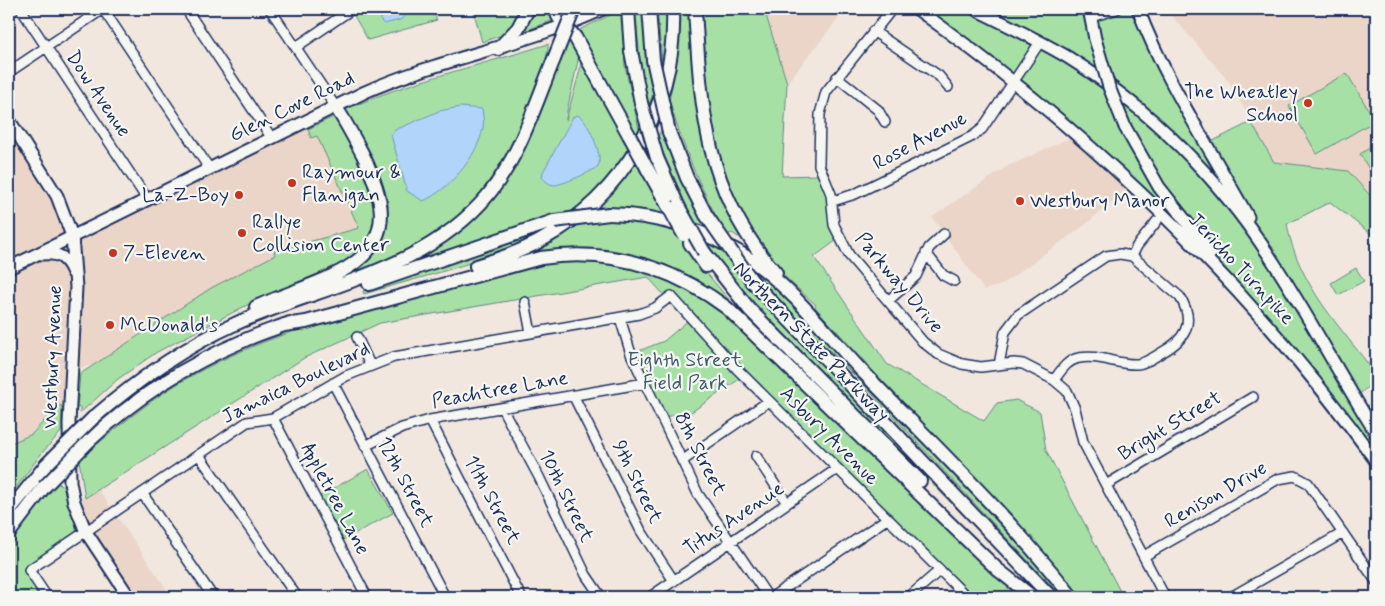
<svg xmlns="http://www.w3.org/2000/svg" width="1385" height="606" viewBox="0 0 1385 606" font-family="Mynerve,sans-serif">
<style>
.built{fill:#ebd5c8;fill-rule:evenodd}
.green{fill:#a7e0a5;stroke:#618882;fill-rule:evenodd}
.water{fill:#b1d5fa;stroke:#7593bc}
.lines{fill:none;stroke-linecap:round;stroke-linejoin:round}
.minor-casing{stroke:#1b2f5e;stroke-width:12}
.major-casing{stroke:#1b2f5e;stroke-width:15}
.highway-casing{stroke:#1b2f5e;stroke-width:16}
.minor{stroke:#f6f6f2;stroke-width:9}
.major{stroke:#f6f6f2;stroke-width:11}
.highway{stroke:#f6f6f2;stroke-width:12}
.major-bridge-casing{stroke:#1b2f5e;stroke-width:15;stroke-linecap:butt}
.highway-bridge-casing{stroke:#1b2f5e;stroke-width:16;stroke-linecap:butt}
.major-bridge{stroke:#f6f6f2;stroke-width:11}
.highway-bridge{stroke:#f6f6f2;stroke-width:12}
.poi-dot{fill:#c8321e;stroke:#f6f6f2;stroke-width:2}
.labels{text-anchor:middle;dominant-baseline:central;stroke-width:4.5;stroke-linejoin:round;paint-order:stroke}
.poi-label{font-size:20px;fill:#1b2f5e;stroke:#f6f6f2;text-anchor:start}
.street-label{font-size:20px;fill:#1b2f5e;stroke:#f6f6f2}
.park-label{font-size:20px;fill:#3e5b70;stroke:#f6f6f2}
</style>
<rect width="100%" height="100%" fill="#f1e7df"/>
<filter id="ink" filterUnits="userSpaceOnUse"><feTurbulence type="fractalNoise" baseFrequency=".02" numOctaves="2"/><feDisplacementMap in="SourceGraphic" scale="10" xChannelSelector="R" yChannelSelector="G"/><feConvolveMatrix kernelMatrix="1 2 1 2 8 2 1 2 1" color-interpolation-filters="sRGB"/></filter>
<g filter="url(#ink)">
<path class="built" d="M764 9H846L787 83Z
M1166 9H1376V202L1348 171 1274 162 1230 83Z
M310 118 362 232 279 254 144 331 93 365 72 370 70 400H63L62 406H58L32 434 16 441 9 447V120L73 236ZM73 236 67 260 36 254Z
M1076 135 1132 184 1085 225 1001 285 984 290 932 217 1006 167Z
M97 487 172 597H127L75 503Z"/>
<path class="green" d="M359 9H431L437 20 368 40 353 14Z
M483 9H525L508 33 482 42 474 13Z
M532 9H552L554 20 522 32Z
M635 9H643L645 52 653 94 648 107 640 60Z
M657 9H669L663 72Z
M680 9H692L699 100 744 233 738 237 732 233 727 235C703 195 685 152 671 107L669 100 676 67Z
M699 9H764L787 83 782 176 818 175 826 188 837 240 814 257 887 364 984 421 997 403 1016 400 1040 412 1046 450 1123 597H1080L1037 544 916 418 815 307 816 305 786 278 758 242 723 176 710 132Z
M917 9H1138L1205 145 1251 122 1274 162 1348 171 1376 202V238L1330 202 1287 224C1297 283 1341 328 1376 374V380L1355 398 1376 433V461L1230 275 1181 217 1172 223 1152 203ZM1218 166 1240 215 1205 173Z
M621 10 625 66 639 129 635 138 578 35 581 29Z
M570 38 580 51 567 111 566 120 580 70 581 58 632 149C617 171 600 193 579 209 517 256 437 272 364 294L363 291 412 275 557 214 535 219 423 259 477 217 504 184 567 40Z
M548 44C550 56 535 85 531 98 506 171 469 224 397 257 375 268 349 274 325 283L354 268 388 212V201L382 183 345 110C410 80 480 66 548 44Z
M1345 74 1348 75 1375 121 1317 154 1289 106Z
M333 117 337 119 373 185 377 222 365 246 349 262 251 303 157 352 118 379 80 413V407L77 408 80 374 211 288 275 255 274 251 280 248 283 249 359 228 317 136 311 138 308 129Z
M662 128 679 176 705 226 694 222 657 139Z
M1376 144V181L1360 154Z
M638 160 668 215 639 209H596L624 179Z
M619 219 676 228 700 265 740 313C704 288 669 262 625 256 597 252 554 261 529 254L582 221Z
M707 243 720 248 760 300 1015 564 1044 597 769 318 732 278Z
M577 259 618 263 654 272 715 304 991 567 1017 597H975L740 367 669 293 664 295 648 277 380 323 304 358 85 498 79 460C115 429 150 399 191 376 266 334 350 313 433 291 481 278 527 262 577 259Z
M749 264 769 281 971 488 1066 597H1062L860 381 778 299Z
M1356 268 1364 281 1338 295 1331 283Z
M691 318 744 376 690 413 662 417 631 354 664 341Z
M58 406H62L61 432 41 454 9 497V444L32 434Z
M368 469 393 513 343 540 320 496Z
M59 483 60 486 63 485C66 497 78 524 76 533L23 570 41 597H9V548L12 547C20 523 42 502 59 483Z"/>
<path class="water" d="M389 9 404 10 406 15 400 20 384 24 380 20 382 12Z
M461 107 482 109C483 116 484 121 483 128 478 156 448 191 423 201L407 191 391 135 395 130 439 111Z
M577 115C587 117 604 157 598 166 594 171 561 185 555 185 550 185 545 181 542 177L543 172 573 117Z"/>
<g class="lines">
<defs>
<path id="minor" d="M21 9 147 199
M103 9 209 168
M186 9 271 137
M270 9 335 106
M892 9 826 92 820 114 819 165 831 194 834 225 849 255 923 342 938 354 962 364 981 367 1014 363 1023 364 1054 380 1067 391 1075 409 1083 442 1165 597
M1091 17 1117 9
M873 31 939 76 948 87
M296 47 352 9
M9 72 103 9
M837 77 878 110 885 122
M833 201 855 194 973 136 982 129 1040 42
M926 253 943 275 954 281
M1132 256 1137 246 1157 221
M888 301 916 276 929 248 944 234
M525 302 531 333
M620 318 631 354 698 494 768 597
M357 337 370 365
M999 365 1005 332 1018 315 1106 256 1120 254 1132 256 1180 297C1196 323 1185 340 1161 353 1153 358 1146 363 1137 364 1117 365 1099 354 1079 358 1067 360 1061 371 1054 380
M333 383 445 597
M573 395 641 531 674 581
M502 408 539 477 586 575 601 597
M273 418 367 597
M430 420 521 597
M365 446 402 428 430 420 645 383
M199 455 297 597
M756 456 787 503
M682 461 769 401
M1106 485 1253 397
M142 493 213 597
M1144 556 1278 479 1295 476 1308 483 1376 581
M47 597 29 570 247 422 273 418 346 376 394 357 639 314 655 308 671 296 737 369 967 597
M650 597 837 469
M772 597 888 518
M909 597 940 570
M1231 597 1343 533"/>
<path id="major" d="M917 9C1093 135 1249 286 1376 461
M975 9C1007 25 1039 40 1069 58 1149 108 1219 178 1270 257 1308 314 1339 375 1376 433
M1089 9 1095 39
M1138 9C1166 83 1210 148 1248 217
M9 120 57 196 72 236 76 287 69 423 70 482 74 502 86 532 129 597
M1125 127 1159 187 1211 253
M42 254C59 252 67 258 73 273
M9 268 365 92C442 58 526 45 603 9"/>
<path id="highway" d="M555 9 559 18 575 37 629 135
M628 9 631 51 641 103
M649 9 653 60
M695 9C701 110 705 193 776 273
M498 49 518 28 528 9
M669 132 687 178 706 215
M657 158 678 206
M647 168 667 204
M609 214C661 215 711 232 754 262 791 288 829 336 861 370 933 444 1008 516 1072 597
M690 243 706 266
M704 252 750 310 920 481
M476 266C498 259 520 252 540 241 624 195 677 105 673 9
M752 281 1051 597
M369 284 554 221
M256 307C284 294 329 281 353 264 396 234 381 193 363 155 354 138 346 122 335 106
M284 325 306 322 541 258C609 248 672 267 727 308L997 569 1031 596
M93 418C135 382 184 347 235 324 322 285 424 272 488 195 520 156 535 105 554 59
M89 441C134 399 186 365 243 341 258 334 274 329 290 323
M9 511 46 465
M9 533 44 487"/>
</defs>
<use href="#minor" class="minor-casing"/>
<use href="#major" class="major-casing"/>
<use href="#highway" class="highway-casing"/>
<use href="#minor" class="minor"/>
<use href="#major" class="major"/>
<use href="#highway" class="highway"/>
<defs>
<path id="major-bridge" d="M1095 39 1109 87 1125 127"/>
<path id="highway-bridge" d="M554 59 574 9
M653 60 669 132
M641 103 657 158
M629 135 647 168
M667 204 684 235
M678 206 704 252
M706 215 752 281
M554 221 609 214
M46 465 93 418
M44 487 89 441"/>
</defs>
<use href="#major-bridge" class="major-bridge-casing"/>
<use href="#highway-bridge" class="highway-bridge-casing"/>
<use href="#major-bridge" class="major-bridge"/>
<use href="#highway-bridge" class="highway-bridge"/>
</g>
</g>
<g class="poi-dot">
<circle cx="1308" cy="103" r="5"/>
<circle cx="292" cy="183" r="5"/>
<circle cx="239" cy="195" r="5"/>
<circle cx="1020" cy="201" r="5"/>
<circle cx="242" cy="233" r="5"/>
<circle cx="113" cy="253" r="5"/>
<circle cx="110" cy="325" r="5"/>
</g>
<g class="labels">
<g class="poi-label">
<text x="1298" y="92" text-anchor="end">The Wheatley<tspan x="1298" dy="23">School</tspan></text>
<text x="302" y="172">Raymour &amp;<tspan x="302" dy="23">Flanigan</tspan></text>
<text x="229" y="195" text-anchor="end">La-Z-Boy</text>
<text x="1030" y="201">Westbury Manor</text>
<text x="252" y="222">Rallye<tspan x="252" dy="23">Collision Center</tspan></text>
<text x="123" y="253">7-Eleven</text>
<text x="120" y="325">McDonald's</text>
</g>
<g class="street-label">
<text transform="translate(98 94) rotate(56)">Dow Avenue</text>
<text transform="translate(292 107) rotate(-26)">Glen Cove Road</text>
<text transform="translate(920 141) rotate(-28)">Rose Avenue</text>
<text transform="translate(1241 269) rotate(47)">Jericho Turnpike</text>
<text transform="translate(899 283) rotate(50)">Parkway Drive</text>
<text transform="translate(811 342) rotate(46)">Northern State Parkway</text>
<text transform="translate(53 357) rotate(-88)">Westbury Avenue</text>
<text transform="translate(296 383) rotate(-26)">Jamaica Boulevard</text>
<text transform="translate(500 390) rotate(-10)">Peachtree Lane</text>
<text transform="translate(1170 426) rotate(-31)">Bright Street</text>
<text transform="translate(829 436) rotate(45)">Asbury Avenue</text>
<text transform="translate(700 454) rotate(63)">8th Street</text>
<text transform="translate(405 482) rotate(62)">12th Street</text>
<text transform="translate(637 482) rotate(64)">9th Street</text>
<text transform="translate(1216 495) rotate(-30)">Renison Drive</text>
<text transform="translate(566 496) rotate(64)">10th Street</text>
<text transform="translate(335 499) rotate(62)">Appletree Lane</text>
<text transform="translate(492 500) rotate(62)">11th Street</text>
<text transform="translate(734 519) rotate(-34)">Titus Avenue</text>
</g>
<g class="park-label">
<text x="685" y="360">Eighth Street<tspan x="685" dy="23">Field Park</tspan></text>
</g>
</g>
<rect width="1385" height="606" fill="none" stroke="#f6f6f2" stroke-width="30"/>
<rect x="15" y="15" width="1355" height="576" fill="none" stroke="#1b2f5e" stroke-width="2" filter="url(#ink)"/>
</svg>
